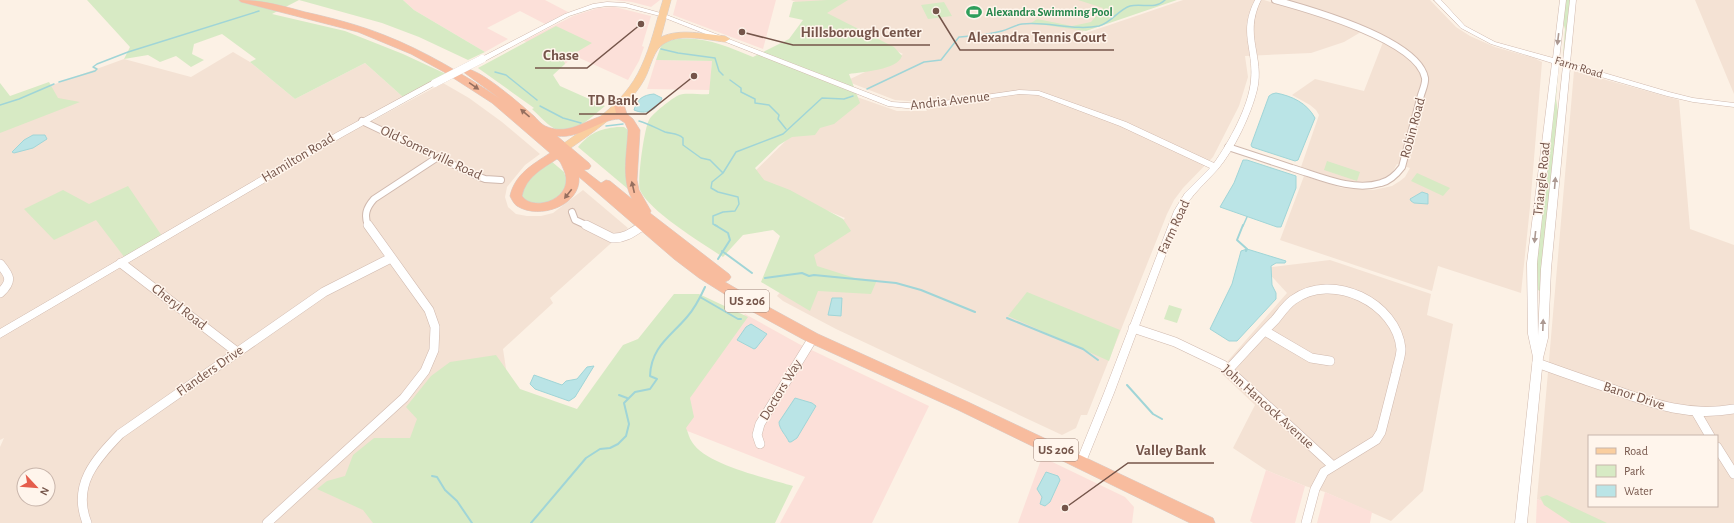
<svg xmlns="http://www.w3.org/2000/svg" width="1734" height="523" viewBox="0 0 1734 523" font-family="'Alegreya Sans',sans-serif">
<style>
.residential{fill:#f4e2d4;fill-rule:evenodd}
.commercial{fill:#fce0d9}
.green{fill:#d7eac4}
.water{fill:#bae4e6;stroke:#a0d5d7}
.lines{fill:none;stroke-linecap:round;stroke-linejoin:round}
.stream-far1{stroke:#a0d5d7;stroke-width:1.5}
.stream{stroke:#a0d5d7;stroke-width:2}
.minor-far1-casing{stroke:#d0b9ae;stroke-width:8}
.minor-casing{stroke:#d0b9ae;stroke-width:10}
.tertiary-casing{stroke:#d0b9ae;stroke-width:1}
.primary-casing{stroke:#d8cfcc;stroke-width:1}
.trunk-casing{stroke:#d8cfcc;stroke-width:1}
.minor-far1{stroke:#fff;stroke-width:6}
.minor{stroke:#fff;stroke-width:9}
.tertiary{fill:#fff;fill-rule:evenodd}
.primary{fill:#face9f;fill-rule:evenodd}
.trunk{fill:#f8bc9e;fill-rule:evenodd}
.tertiary-bridge-casing{stroke:#d0b9ae;stroke-width:8;stroke-linecap:butt}
.tertiary-bridge{stroke:#fff;stroke-width:8}
.oneway{fill:#ac9992}
.oneway2{fill:#966f5f}
.labels{text-anchor:middle;dominant-baseline:central;stroke-width:3;stroke-linejoin:round;paint-order:stroke}
.far-leisure-label{font-size:12px;font-weight:bold;fill:#27864d;stroke:#fff5ec;text-anchor:start}
.far-street-label{font-size:12px;fill:#75554a;stroke:#fff5ec}
.shield{fill:#fff5ec;stroke:#9e857b;stroke-width:1}
.shield-label{font-size:13px;font-weight:bold;fill:#75554a}
.street-label{font-size:14px;fill:#75554a;stroke:#fff5ec}
.leader{fill:none;stroke:#75554a;stroke-width:1.5}
.callout-dot{fill:#75554a;stroke:#fff5ec;stroke-width:1.5}
.callout-label{font-size:15px;text-anchor:middle;font-weight:bold;fill:#75554a;stroke:#fff5ec;stroke-width:3;stroke-linejoin:round;paint-order:stroke}
</style>
<rect width="100%" height="100%" fill="#fcf1e5"/>
<path class="residential" d="M791 0H1138L1112 9 1077 36 1183 0H1264L1321 17 1361 32 1344 42 1311 53 1245 56 1248 77 1239 106 1213 157 1183 188 1174 200 1167 214 1087 415H1081L1076 428 1062 435 836 329 783 301 777 296 845 218 748 178 823 104 857 97 897 111H927L922 102 895 100 846 81 903 54Z
M1286 0H1430L1456 27 1470 36 1495 47 1534 58 1542 62 1530 207 1521 293 1438 266 1432 291 1280 240 1304 176 1342 188 1373 190 1392 186 1400 181 1405 177 1410 168 1397 164 1392 173 1388 177 1376 181 1357 182 1337 179 1301 167 1319 115 1316 110 1310 105 1292 95 1315 79 1364 91 1385 37 1346 19Z
M1695 0H1734V94Z
M233 52 250 62 295 99 365 63 403 97 327 139 180 224 0 331V104L124 59 191 77Z
M1574 71 1679 100 1690 229 1734 245V523H1594L1537 499ZM1589 436H1717V506H1589Z
M443 83 469 98 502 122 540 154 525 165 507 187 505 197 508 207 516 214 527 216H541L553 213 583 190 628 228 550 298 553 303 503 349 511 402 419 523H0V447L4 438 0 440V338L323 147ZM24 475H48V499H24Z
M1330 260 1431 294 1427 315 1453 324 1423 491 1391 521 1325 492 1305 486 1266 470 1233 448 1255 405 1219 371 1287 293 1264 268Z"/>
<path class="commercial" d="M403 0H545L568 12 545 24 520 11 487 28 508 39 485 52 414 10Z
M614 0H660L651 7 632 2Z
M677 0H776L763 49 673 15Z
M615 7 651 16 642 46 644 47 639 61 628 80 575 56 565 64 524 41 573 16 598 8Z
M656 60 712 61 710 90 647 89Z
M745 314 799 344 929 406 872 523H780L805 477 667 423Z
M1042 457 1125 497 1134 507 1132 523H1018Z
M1266 470 1305 486 1295 523H1253L1250 521Z
M1325 492 1372 512 1370 523H1317Z
M1537 499 1594 523H1536Z"/>
<path class="green" d="M87 0H403L414 10 485 52 468 60 419 37 382 23 299 0 272 14 345 31 403 54 446 74 403 97 365 63 295 99 250 62 256 59 222 34 194 44 192 54 204 60 191 67 176 56 160 62 148 55 124 59 130 47Z
M827 0H848L827 13 894 47 902 56C897 70 863 72 849 74L860 103 834 124 820 128 815 135 792 137 779 145 755 168 764 180 790 190 843 219 851 231 814 255 817 266 855 278 877 280 871 294 818 291 810 311 761 282 780 236 773 230 743 235 723 257C703 244 649 211 640 190 637 182 644 129 649 120 652 114 672 98 679 95 685 92 702 95 709 94L712 61 656 60 662 43C693 31 724 45 753 57L789 39 803 20 789 17 793 2Z
M1078 0H1177L1086 31 1031 23 1037 19 1072 26 1091 22 1103 8Z
M1566 0H1570L1564 50 1563 55 1565 29 1563 22Z
M944 2 952 16 928 19 921 5Z
M556 26 592 43 570 56 571 57 564 61 565 64 553 75 560 86 605 106C594 115 577 132 562 131 551 130 540 116 532 109L534 108 478 68Z
M1558 71 1556 99 1558 111 1540 291 1538 290 1535 272Z
M49 82 58 98 80 102 0 133V83L10 96Z
M617 127H624L628 130V189L578 147C590 133 599 129 617 127Z
M551 161 564 172 569 188 546 205 524 202 520 191 528 177Z
M1327 161 1360 172 1357 181 1324 170Z
M1417 173 1450 188 1443 196 1411 181Z
M128 186 162 236 125 258 96 220 54 240 24 209 63 190 89 204Z
M1027 292 1120 330 1109 361 1008 316Z
M674 294H699L748 317 690 398 694 417 686 428C688 432 689 438 692 442 706 465 767 478 793 486L775 523H373L363 510 317 489 327 481 345 476 353 455 374 438H410L417 419 406 407 431 376 450 362 496 355 520 389 577 409 623 345 638 339Z
M1169 305 1182 309 1177 323 1164 319Z
M1547 495 1607 523H1571L1544 505 1540 497Z"/>
<path class="water" d="M1276 93C1292 96 1307 103 1315 118L1298 160 1295 161 1252 147 1251 145 1269 96 1272 94Z
M654 94 662 98C657 111 645 115 634 110 637 99 643 95 654 94Z
M33 135H45L47 139 33 148 14 153 12 152 24 140Z
M1243 160H1247L1296 176V188L1281 227H1277L1220 207 1234 183Z
M1422 192 1428 194V204L1414 203 1411 201 1410 199Z
M1247 249 1286 261 1285 263H1276L1271 266 1272 285 1276 293V299L1237 341H1229L1210 329 1232 284 1241 251Z
M832 298H842L841 316 828 315Z
M751 324 767 334 756 348 754 349 737 340 746 327Z
M594 366 575 397 569 401 535 389 530 384 534 375 562 385 566 381 577 379 587 367Z
M795 398 812 403 816 406 797 438 791 442H789C786 435 779 429 779 422Z
M1046 472 1058 476 1060 480 1050 502 1045 506 1040 504 1042 497 1037 489Z"/>
<g class="lines">
<path class="stream-far1" d="M661 49 678 53 715 58 719 71 723 75
M495 72 506 75 537 100
M730 80 741 88V92L755 99V103L769 105 779 115 778 119 786 129
M59 82 95 71 97 69 93 67 97 64 128 52 259 11
M867 89 924 62 941 60 959 37C973 36 988 35 1002 31 1009 29 1015 25 1022 24 1047 21 1074 31 1099 26 1111 23 1118 10 1130 6 1142 3 1155 10 1165 0
M0 105 19 99 54 84
M540 106 563 118 581 123
M639 121C649 124 656 128 665 132 672 134 678 133 683 138V145L701 158 710 160 723 173
M606 126 623 124
M717 226 713 224V216L723 212 735 211 739 204 738 197 718 192 711 188 712 182 723 173 736 152 783 134 822 98 844 99 853 96
M1243 226 1247 217"/>
<path class="stream" d="M715 225 728 233 730 240 718 259
M1243 225 1237 240 1247 249 1246 251
M722 251 752 273
M765 278 802 273 809 276 814 275 896 283 921 290 975 312
M700 297 738 319H741
M1007 318 1083 349 1098 360
M1127 385 1153 414 1162 419
M619 395 627 398
M432 476 437 477 445 490 457 501 472 523
M531 523 586 458 600 449 610 448 618 444 626 436 629 424 624 403 635 392 650 389 657 379 650 376C651 347 670 337 687 317 695 308 700 298 705 287"/>
<defs>
<path id="minor-far1" d="M362 121 477 176 485 179 501 180
M1228 147C1249 154 1271 161 1292 168 1319 176 1352 192 1381 183 1390 181 1396 175 1402 167 1408 144 1414 122 1420 99 1421 93 1426 84 1425 78 1418 40 1308 9 1275 0
M572 212 575 220 588 226
M368 226C364 215 366 208 374 199L438 157"/>
<path id="minor" d="M586 225 612 238C624 239 633 232 642 226
M121 263 237 352
M0 264C10 276 13 281 0 293
M1133 328 1175 342 1223 365 1333 466
M1265 331 1311 358 1330 361
M1537 363C1562 372 1587 381 1612 389 1654 404 1688 417 1734 409
M1229 369C1244 353 1259 336 1275 320 1280 314 1286 305 1293 300 1332 271 1397 303 1401 349 1401 357 1397 366 1396 373 1391 393 1386 412 1381 432L1376 440 1324 472 1315 489 1306 523
M1696 412 1710 436
M760 444 757 435 760 424 813 338
M1717 447 1734 474
M87 523C72 485 95 460 120 434L324 292 391 258
M267 523 404 398 425 371 434 350 435 327 429 310 368 225"/>
<path id="tertiary" d="M1255 0H1261C1243 36 1265 56 1257 90 1251 115 1234 150 1218 169 1205 183 1192 195 1182 211L1114 393 1086 462 1085 465 1081 467 1077 465 1076 462 1104 393 1174 211 1185 193 1210 168 1120 126 1038 95 1019 94 923 108H906L888 106 660 16 625 7 607 6 594 8 569 16 485 61H482L478 59 565 14 593 4 607 2 625 3 664 14 892 102 923 104 1019 90 1039 91 1126 122 1214 163C1229 142 1249 106 1251 80 1254 48 1238 33 1255 0Z
M1434 0H1441L1465 26 1495 42 1553 58 1560 0H1566L1559 60 1563 61 1570 0H1576L1570 63 1669 92 1693 98 1734 103V107L1693 102 1667 96 1570 68 1551 269 1548 338 1543 358 1527 523H1515L1533 357 1528 334 1527 263 1552 63 1491 44 1461 28ZM1559 65 1563 66 1541 269 1538 336 1537 263Z
M432 81H438L439 83 342 137 0 338V329L336 133Z"/>
<path id="primary" d="M663 0H671L661 37C680 28 704 34 725 36L730 39 725 42C706 40 682 33 665 43 653 49 651 68 644 80 626 112 590 134 561 155H553L552 153 553 151C586 127 624 105 641 67 651 46 656 22 663 0Z"/>
<path id="trunk" d="M239 0C262 0 283 6 305 12 332 18 359 25 384 35 425 51 463 74 499 98L462 71 463 69C477 65 522 106 534 116 537 119 541 124 545 126 571 138 591 114 616 113L614 104 615 102H623L627 114 633 119 640 130 637 180 639 190 651 211 650 213 729 274 731 277 729 280 725 282 763 304 818 334 968 402 1213 518 1215 523H1190L958 410 808 342 753 312 699 278 674 259 579 177C581 206 539 220 517 206 514 204 512 200 510 196 515 174 532 165 550 153L492 103 444 72 411 54 358 32 241 2ZM619 119 625 123 628 130C627 153 621 179 632 199L610 181 606 180 601 183 584 170 589 169 591 166 589 163 557 136C581 139 597 120 619 119ZM557 159C561 162 561 164 563 168 578 198 534 213 522 196 526 177 542 169 557 159Z"/>
</defs>
<use href="#minor-far1" class="minor-far1-casing"/>
<use href="#minor" class="minor-casing"/>
<use href="#tertiary" class="tertiary-casing"/>
<use href="#primary" class="primary-casing"/>
<use href="#trunk" class="trunk-casing"/>
<use href="#minor-far1" class="minor-far1"/>
<use href="#minor" class="minor"/>
<use href="#tertiary" class="tertiary"/>
<use href="#primary" class="primary"/>
<use href="#trunk" class="trunk"/>
<defs>
<path id="tertiary-bridge" d="M435 83 482 59"/>
</defs>
<use href="#tertiary-bridge" class="tertiary-bridge-casing"/>
<use href="#tertiary-bridge" class="tertiary-bridge"/>
</g>
<defs><path id="oneway-solid" d="M-6-.8H1V-3.2L6.5 0L1 3.2V.8H-6Z"/></defs>
<g class="oneway">
<use href="#oneway-solid" transform="translate(1558 39) rotate(97)"/>
<use href="#oneway-solid" transform="translate(1555 183) rotate(-85)"/>
<use href="#oneway-solid" transform="translate(1535 237) rotate(96)"/>
<use href="#oneway-solid" transform="translate(1543 325) rotate(-88)"/>
</g>
<g class="oneway2">
<use href="#oneway-solid" transform="translate(474 86) rotate(35)"/>
<use href="#oneway-solid" transform="translate(525 113) rotate(-140)"/>
<use href="#oneway-solid" transform="translate(633 187) rotate(-103)"/>
<use href="#oneway-solid" transform="translate(568 194) rotate(128)"/>
</g>
<defs>
<symbol id="stadium-bare" viewBox="-9 -9 18 18"><path d="M0-5a6.5 5 0 1 0 0 10a6.5 5 0 1 0 0-10ZM-3.5-1.8h7v3.6h-7Z" fill="#2e9e5b" stroke="#fff5ec" stroke-width="2.5" paint-order="stroke"/></symbol>
</defs>
<g fill-rule="evenodd">
<use href="#stadium-bare" x="963" y="1" width="22" height="22"/>
</g>
<g class="labels">
<g class="far-leisure-label">
<text x="986" y="12">Alexandra Swimming Pool</text>
</g>
<g class="far-street-label">
<text transform="translate(1579 67) rotate(17)">Farm Road</text>
</g>
<g class="shield">
<rect x="725" y="290" width="44" height="22" rx="3"/>
<rect x="1034" y="439" width="44" height="22" rx="3"/>
</g>
<g class="shield-label">
<text x="747" y="301">US 206</text>
<text x="1056" y="450">US 206</text>
</g>
<g class="street-label">
<text transform="translate(950 101) rotate(-7)">Andria Avenue</text>
<text transform="translate(1413 128) rotate(-75)">Robin Road</text>
<text transform="translate(431 153) rotate(25)">Old Somerville Road</text>
<text transform="translate(298 158) rotate(-31)">Hamilton Road</text>
<text transform="translate(1542 179) rotate(-84)">Triangle Road</text>
<text transform="translate(1174 227) rotate(-65)">Farm Road</text>
<text transform="translate(179 307) rotate(38)">Cheryl Road</text>
<text transform="translate(210 371) rotate(-35)">Flanders Drive</text>
<text transform="translate(781 390) rotate(-59)">Doctors Way</text>
<text transform="translate(1634 396) rotate(18)">Banor Drive</text>
<text transform="translate(1268 407) rotate(42)">John Hancock Avenue</text>
</g>
</g>
<path class="leader" d="M742 32L793 45H930M936 11L960 50H1114M641 24L587 68H535M694 76L646 114H579M1065 508L1128 463H1214"/>
<g class="callout-dot">
<circle cx="742" cy="32" r="4"/>
<circle cx="936" cy="11" r="4"/>
<circle cx="641" cy="24" r="4"/>
<circle cx="694" cy="76" r="4"/>
<circle cx="1065" cy="508" r="4"/>
</g>
<g class="callout-label">
<text x="861" y="37">Hillsborough Center</text>
<text x="1037" y="42">Alexandra Tennis Court</text>
<text x="561" y="60">Chase</text>
<text x="613" y="105">TD Bank</text>
<text x="1171" y="455">Valley Bank</text>
</g>
<rect x="1588" y="435" width="130" height="72" fill="#fff5ec" stroke="#c8b5ab"/>
<rect x="1596" y="448" width="20" height="6" fill="#face9f" stroke="#c8b5ab"/>
<text x="1624" y="455" font-size="12" fill="#75554a">Road</text>
<rect x="1596" y="465" width="20" height="12" fill="#d7eac4" stroke="#c8b5ab"/>
<text x="1624" y="475" font-size="12" fill="#75554a">Park</text>
<rect x="1596" y="485" width="20" height="12" fill="#bae4e6" stroke="#c8b5ab"/>
<text x="1624" y="495" font-size="12" fill="#75554a">Water</text>
<g transform="translate(36 487) rotate(116)"><circle r="19" fill="#fff5ec" stroke="#c8b5ab"/>
<path d="M0-3L7 15L0 10L-7 15Z" fill="#e55d4c"/>
<text y="-6" font-size="11" font-weight="bold" text-anchor="middle" fill="#75554a">N</text>
</g>
</svg>
